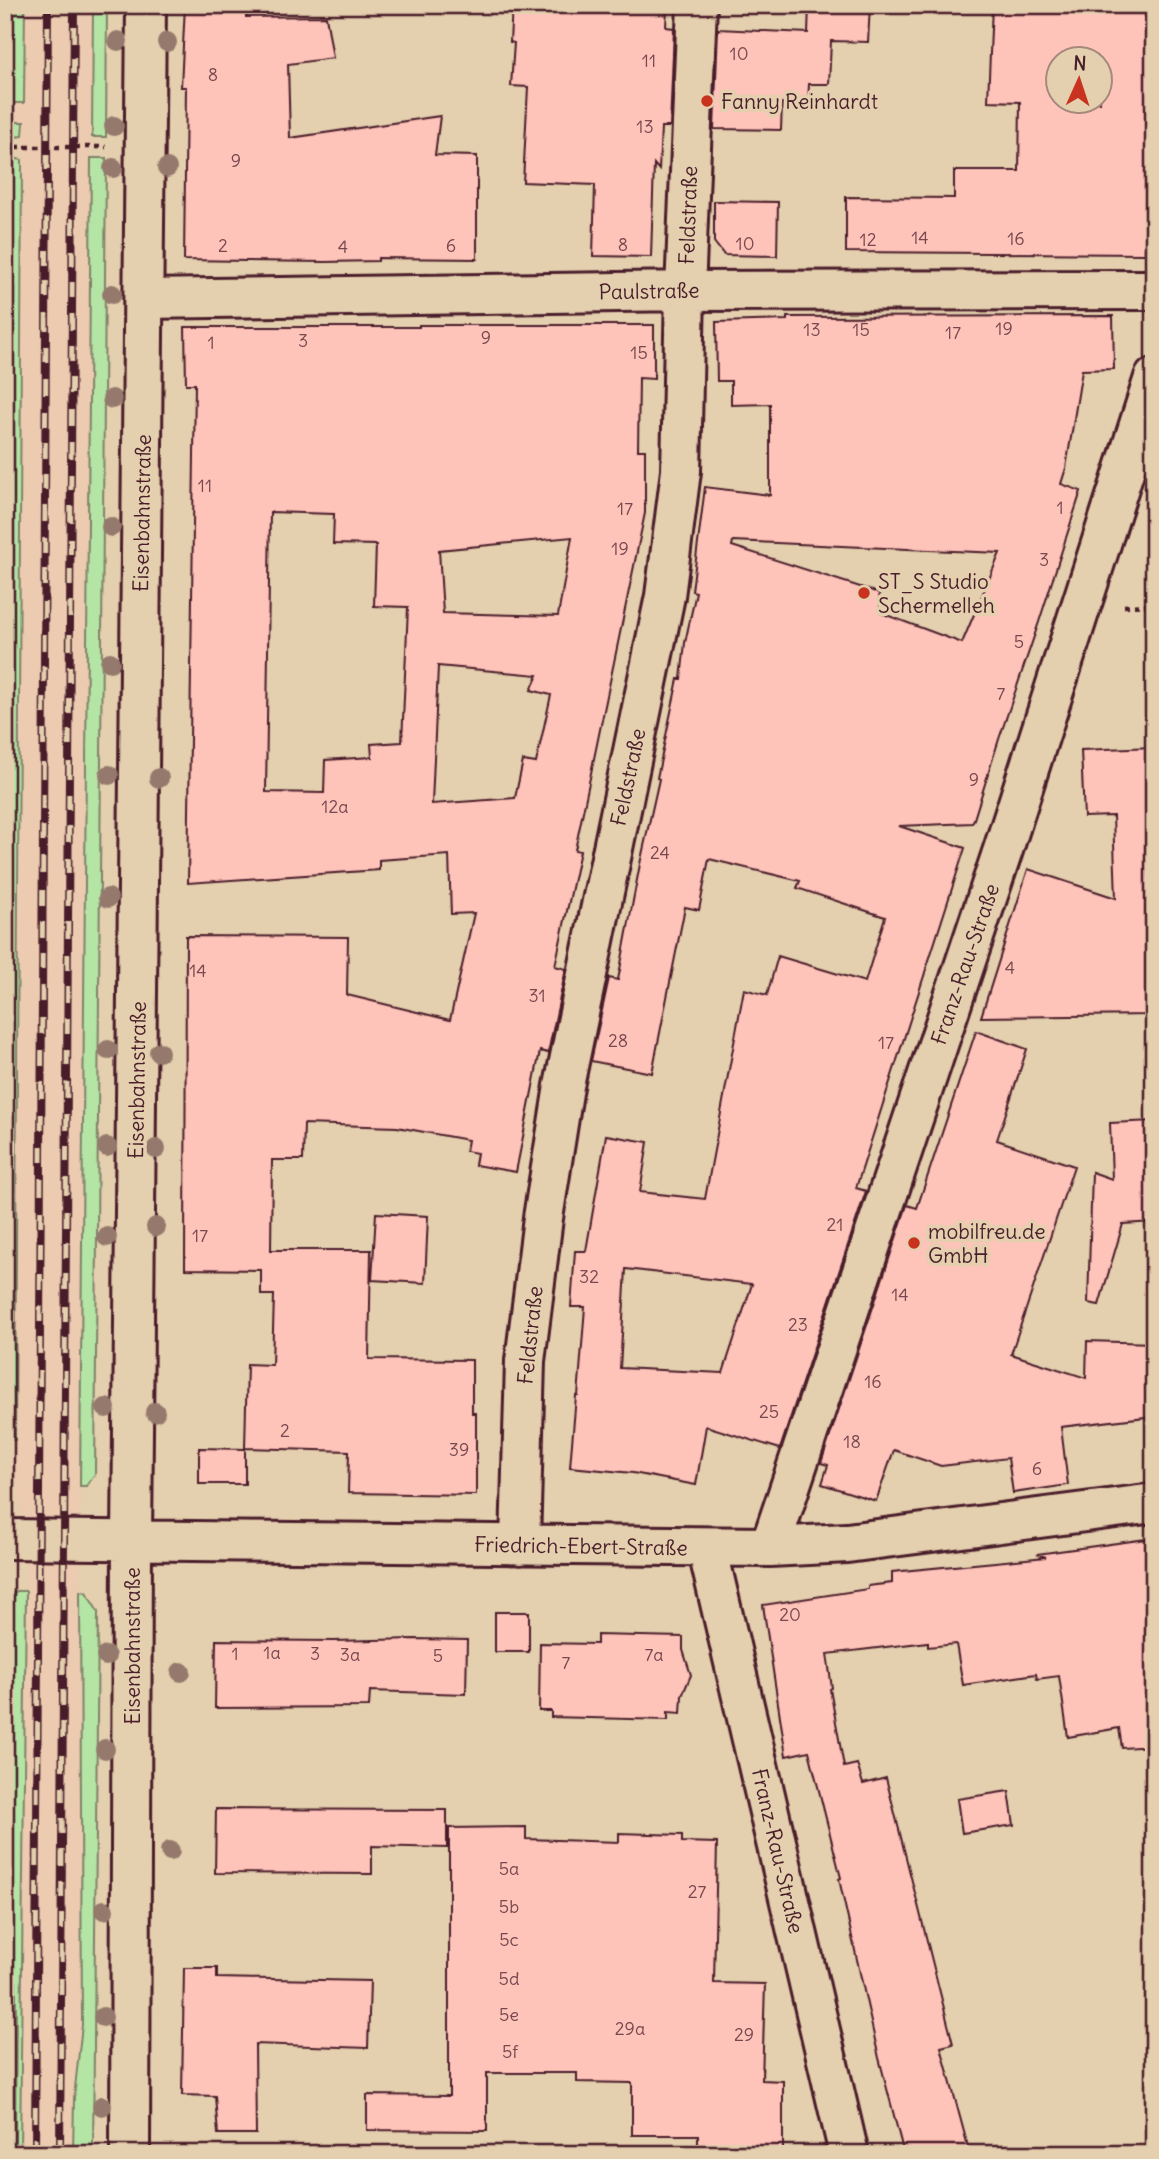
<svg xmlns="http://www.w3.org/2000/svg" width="1159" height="2159" viewBox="0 0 1159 2159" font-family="Delius,sans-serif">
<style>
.built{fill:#eccbb1}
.green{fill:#b4e5a5;stroke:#7f8268;stroke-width:2}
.building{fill:#fec3b9;stroke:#4a1f2b;stroke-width:2;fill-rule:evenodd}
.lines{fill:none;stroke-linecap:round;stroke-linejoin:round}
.minor-casing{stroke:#4a1f2b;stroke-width:44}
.path{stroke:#4a1f2b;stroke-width:4.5;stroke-dasharray:5 5;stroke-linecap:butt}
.minor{stroke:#e4cfae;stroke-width:38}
.rail-casing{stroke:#4a1f2b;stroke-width:8}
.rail{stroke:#e4cfae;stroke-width:5;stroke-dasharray:16;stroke-linecap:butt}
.tree{fill:#95796d}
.poi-dot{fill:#c8321e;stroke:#e4cfae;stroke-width:2.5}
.labels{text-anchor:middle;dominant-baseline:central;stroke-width:7;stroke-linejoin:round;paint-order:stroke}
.number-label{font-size:18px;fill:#77484e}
.poi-label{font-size:21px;fill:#4a1f2b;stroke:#e4cfae;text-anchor:start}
.street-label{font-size:21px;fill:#4a1f2b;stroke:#e4cfae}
</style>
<rect width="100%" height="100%" fill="#e4cfae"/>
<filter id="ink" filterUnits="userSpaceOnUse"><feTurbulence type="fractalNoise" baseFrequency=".0143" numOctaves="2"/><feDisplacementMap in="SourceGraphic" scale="14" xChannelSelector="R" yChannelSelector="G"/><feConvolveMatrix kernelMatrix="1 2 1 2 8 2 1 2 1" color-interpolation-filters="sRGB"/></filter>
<g filter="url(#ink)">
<path class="built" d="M25 5H93L81 1335 80 1591 83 1949 82 2025 74 2097 73 2154H20L26 1591 18 1479 5 1477V1439L15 1440 18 718 24 123H14V103L24 102Z"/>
<path class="green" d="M5 5H25L24 103H14V122H24L23 136 12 137 5 131Z
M93 5H107L106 137H92Z
M12 158 22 160 15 1440 5 1439V160Z
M91 158H106L95 1474 86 1486H80Z
M17 1591H26L20 2154H15L16 1982 12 1981V1962L5 1954V1597Z
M80 1591 86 1592 98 1612 93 2154H73L74 2097 82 2025Z"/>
<path class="building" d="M185 5H246V17L326 16 333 58 288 64 290 138 440 116 435 155 477 156V259L378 258V261L325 262 184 260 186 87H181Z
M512 5H667L666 27 674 28 670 127H661L659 170 654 164 651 257 593 256 595 185 523 182 528 87 511 86 514 43 510 42Z
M809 5H870L868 42 831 41 829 84H809L808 104 782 103 781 130 714 129 718 29 808 33Z
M992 5H1154V135L1151 179H1146L1145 254 846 252V197L954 198V171H1019L1020 102 988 101ZM1058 60H1100V102H1058Z
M714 201 778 202 777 256 724 255 714 242Z
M1113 316 1114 369 1082 370 1066 468 1061 484 1081 491 1039 622 999 739 974 819 972 823 899 826 965 848 856 1188 866 1191 780 1449 706 1426 696 1485 633 1473 570 1467 576 1396H578L585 1307H571L575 1251H586L606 1135 648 1142 640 1192 705 1199 744 989 767 995 778 956 865 982 885 917 797 888 800 881 709 859 699 910 685 907 652 1073 591 1061 609 978 618 980 640 864 659 779 657 778 678 679H681L685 643 696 592 692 591 705 487 770 495V404L731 405V381H717L716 322 787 320V317ZM733 541 929 550 1000 553 962 643 881 613 879 593 732 546ZM626 1269 752 1284 723 1373 620 1368Z
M419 325H654V379L639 378 638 450H645V513L575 850 580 851 555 966 566 969 548 1053 540 1051 516 1172 475 1165 477 1153 466 1151 468 1140 397 1127 304 1124 303 1160H272L271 1250H371L369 1359 472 1360V1413H476V1495L348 1493 349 1451 245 1448 247 1364 272 1365 274 1295H261V1270L185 1269 186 936 348 937 347 995 450 1020 474 913 451 914 449 855 379 860V870L188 883 195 384H186L185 327H419ZM270 512 334 514 333 544 376 545 374 606 408 607 402 742 371 744 372 757 325 760 324 793 266 792ZM572 537 558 616 443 613 439 550ZM438 666 538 675 531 690 551 695 536 763 523 761 515 798 432 804Z
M1154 747V868H1149L1154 947 1152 1015 981 1017 1028 869 1116 898 1113 816 1084 817 1081 750Z
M976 1031 1027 1049 997 1140 1074 1166 1011 1354 1086 1378 1087 1341 1154 1343V1416L1061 1427 1068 1485 1013 1493 1008 1458 941 1466 894 1450 876 1501 822 1484 828 1465 821 1463 907 1205 917 1208Z
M1154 1121V1222L1123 1224 1099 1305 1088 1303 1092 1172 1112 1179 1110 1123Z
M376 1213 428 1216 425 1283 372 1280Z
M199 1448 245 1449V1484H199Z
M1154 1538V1746L1122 1748 1119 1728 1068 1737 1059 1676 1037 1679 1036 1674 963 1685 956 1644 928 1647V1642L827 1654 832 1688 830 1689 844 1767 857 1764 863 1784 886 1778 953 2044 941 2047 970 2154H904L879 2058 839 1879 841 1878 809 1751 786 1756 763 1605 868 1589V1586L892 1583V1572L1046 1557 1037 1554Z
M495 1612H529V1652H495Z
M597 1635 683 1637V1650L691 1675 682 1696 681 1713 668 1712V1720L551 1717V1711H539L540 1643 597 1644Z
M414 1639 467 1640 466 1694 370 1691 369 1707 215 1708 216 1640 334 1641Z
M1009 1791 1014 1825 962 1833 957 1799Z
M216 1809 447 1810V1848L372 1846V1874L215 1873Z
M526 1827V1839L619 1842V1833L682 1835V1842L717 1843 714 1983 765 1984 762 2080 783 2081V2154H698V2135H632V2083L577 2082V2073H487V2131L367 2130V2095L449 2096V1828Z
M184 1968H217V1978L370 1981 368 2048 255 2044 256 2134H218L215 2096 182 2095Z"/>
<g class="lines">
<defs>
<path id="minor" d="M144 299 685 291 1154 290
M5 1539 770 1547 847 1543 1154 1503
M520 1545 525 1361 543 1218 564 1086 665 596 681 471 685 291 697 5
M707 1547 849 2154
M770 1547 1003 850 1154 378
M130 2154 132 1541 146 5"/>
</defs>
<use href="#minor" class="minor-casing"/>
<path class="path" d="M5 147H106
M1124 606 1154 605"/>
<use href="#minor" class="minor"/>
<defs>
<path id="rail" d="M35 2154 48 5
M60 2154 74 5"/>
</defs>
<use href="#rail" class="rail-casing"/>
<use href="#rail" class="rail"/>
</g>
<g class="tree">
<circle cx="118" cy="41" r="10"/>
<circle cx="167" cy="42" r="10"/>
<circle cx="114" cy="126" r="10"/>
<circle cx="113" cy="168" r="10"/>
<circle cx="167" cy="168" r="10"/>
<circle cx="112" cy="294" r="10"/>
<circle cx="112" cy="399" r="10"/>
<circle cx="111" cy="527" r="10"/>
<circle cx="110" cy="662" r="10"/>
<circle cx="109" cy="775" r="10"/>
<circle cx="159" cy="778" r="10"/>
<circle cx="108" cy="898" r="10"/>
<circle cx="108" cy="1050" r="10"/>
<circle cx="159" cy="1052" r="10"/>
<circle cx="107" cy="1147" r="10"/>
<circle cx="156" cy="1149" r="10"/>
<circle cx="156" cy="1227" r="10"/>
<circle cx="107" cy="1237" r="10"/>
<circle cx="106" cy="1408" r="10"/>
<circle cx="155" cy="1412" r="10"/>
<circle cx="106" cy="1656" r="10"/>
<circle cx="181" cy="1672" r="10"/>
<circle cx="105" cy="1749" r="10"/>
<circle cx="170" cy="1851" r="10"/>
<circle cx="104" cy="1910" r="10"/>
<circle cx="103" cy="2017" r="10"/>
<circle cx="102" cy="2106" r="10"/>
</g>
</g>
<g class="poi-dot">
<circle cx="707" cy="101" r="7"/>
<circle cx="864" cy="593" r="7"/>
<circle cx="914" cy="1243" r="7"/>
</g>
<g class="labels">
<g class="number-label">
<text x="739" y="53">10</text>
<text x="649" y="60">11</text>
<text x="213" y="74">8</text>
<text x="645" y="126">13</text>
<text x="236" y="160">9</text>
<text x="920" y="237">14</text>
<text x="1016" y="238">16</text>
<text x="868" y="239">12</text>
<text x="745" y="243">10</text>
<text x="623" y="244">8</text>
<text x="223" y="245">2</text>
<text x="451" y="245">6</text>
<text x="343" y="246">4</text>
<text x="1004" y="328">19</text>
<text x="812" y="329">13</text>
<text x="861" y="329">15</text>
<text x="953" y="332">17</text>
<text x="486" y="337">9</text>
<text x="303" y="340">3</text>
<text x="211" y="342">1</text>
<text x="639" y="352">15</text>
<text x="205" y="485">11</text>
<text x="1060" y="507">1</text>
<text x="625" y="508">17</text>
<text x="620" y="548">19</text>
<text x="1044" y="559">3</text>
<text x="1019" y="641">5</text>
<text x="1001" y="693">7</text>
<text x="974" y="779">9</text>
<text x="335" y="806">12a</text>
<text x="660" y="852">24</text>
<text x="1010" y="967">4</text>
<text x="198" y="970">14</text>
<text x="537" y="995">31</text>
<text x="618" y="1040">28</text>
<text x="886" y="1042">17</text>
<text x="835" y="1224">21</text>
<text x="200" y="1235">17</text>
<text x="589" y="1276">32</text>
<text x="900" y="1294">14</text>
<text x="798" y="1324">23</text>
<text x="873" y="1381">16</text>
<text x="769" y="1411">25</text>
<text x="285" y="1430">2</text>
<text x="852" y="1441">18</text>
<text x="459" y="1449">39</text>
<text x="1037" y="1468">6</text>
<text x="790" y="1614">20</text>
<text x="272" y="1652">1a</text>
<text x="235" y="1653">1</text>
<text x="315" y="1653">3</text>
<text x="350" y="1654">3a</text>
<text x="654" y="1654">7a</text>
<text x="438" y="1655">5</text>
<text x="566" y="1662">7</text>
<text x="509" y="1868">5a</text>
<text x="697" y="1891">27</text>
<text x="509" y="1906">5b</text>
<text x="509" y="1939">5c</text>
<text x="509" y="1978">5d</text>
<text x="509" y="2014">5e</text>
<text x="630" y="2028">29a</text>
<text x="744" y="2034">29</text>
<text x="510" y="2051">5f</text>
</g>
<g class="poi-label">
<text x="721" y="101">Fanny Reinhardt</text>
<text x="878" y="581">ST_S Studio<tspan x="878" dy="24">Schermelleh</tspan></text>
<text x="928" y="1231">mobilfreu.de<tspan x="928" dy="24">GmbH</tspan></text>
</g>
<g class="street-label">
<text transform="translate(688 215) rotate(-88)">Feldstraße</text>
<text transform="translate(649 291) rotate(-1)">Paulstraße</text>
<text transform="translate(142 513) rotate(-89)">Eisenbahnstraße</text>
<text transform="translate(628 777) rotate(-78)">Feldstraße</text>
<text transform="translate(965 964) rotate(-71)">Franz-Rau-Straße</text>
<text transform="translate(137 1080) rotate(-89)">Eisenbahnstraße</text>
<text transform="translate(530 1335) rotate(-84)">Feldstraße</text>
<text transform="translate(581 1546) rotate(1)">Friedrich-Ebert-Straße</text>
<text transform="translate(132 1646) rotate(-90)">Eisenbahnstraße</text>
<text transform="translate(778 1851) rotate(77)">Franz-Rau-Straße</text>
</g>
</g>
<rect width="1159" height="2159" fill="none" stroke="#e4cfae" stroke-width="28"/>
<rect x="14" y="14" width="1131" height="2131" fill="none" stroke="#4a1f2b" stroke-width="2.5" filter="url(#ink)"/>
<g transform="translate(1079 80) rotate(3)"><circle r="33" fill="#e4cfae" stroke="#a6897a" stroke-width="2"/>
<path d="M0-5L12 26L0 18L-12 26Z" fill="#c8321e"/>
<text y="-10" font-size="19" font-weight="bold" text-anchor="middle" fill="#4a1f2b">N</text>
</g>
</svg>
